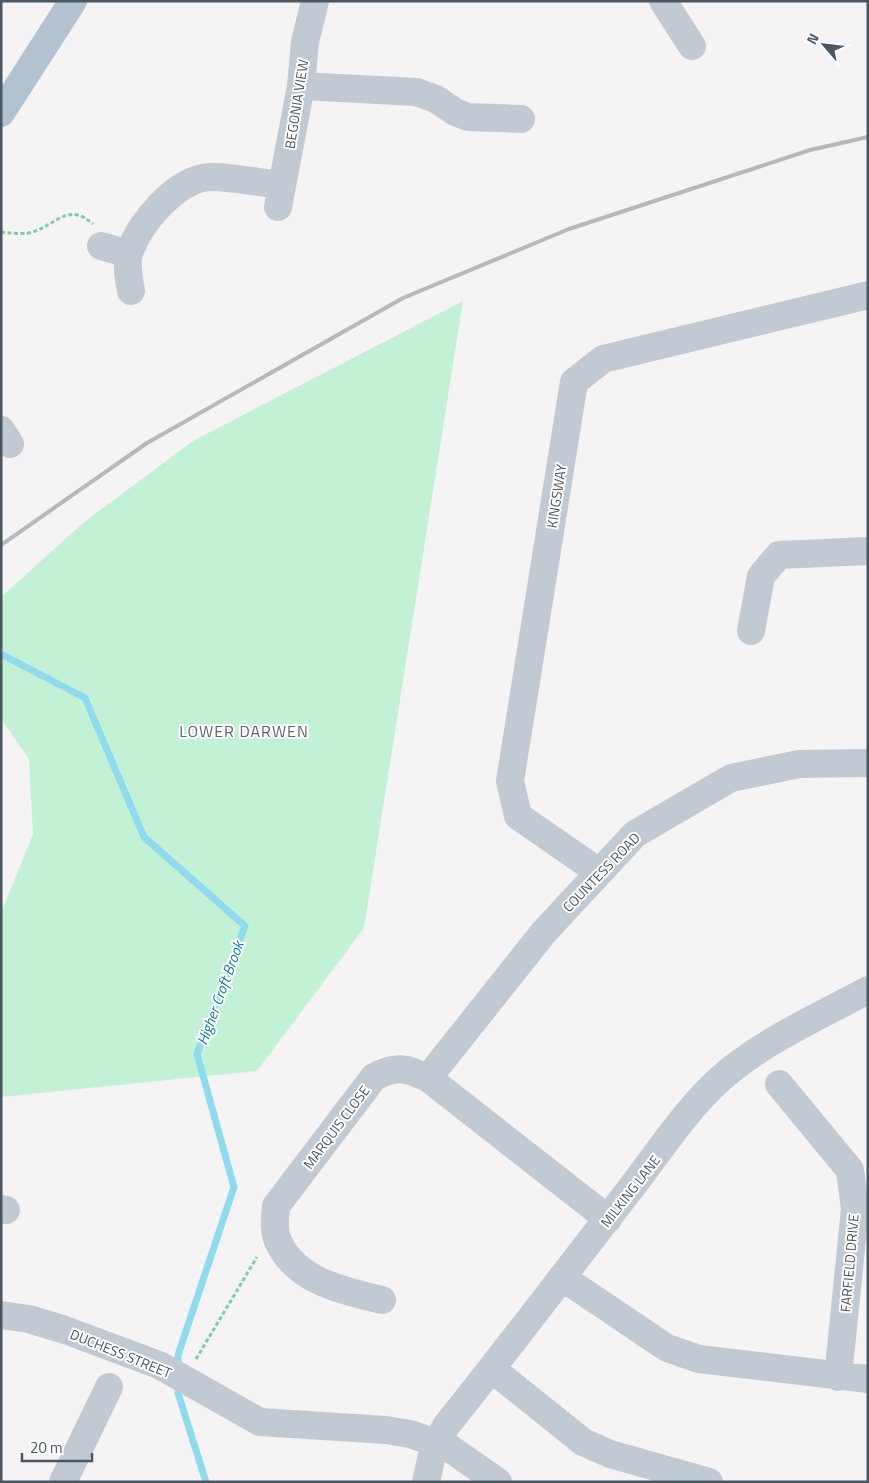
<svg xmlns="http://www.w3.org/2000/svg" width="869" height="1483" viewBox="0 0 869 1483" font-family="'Titillium Web',sans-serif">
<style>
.green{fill:#c3f1d5}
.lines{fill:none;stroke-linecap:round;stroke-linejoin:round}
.stream{stroke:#90daee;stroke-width:7}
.path{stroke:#7ad0a6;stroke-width:3;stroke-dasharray:4 2.5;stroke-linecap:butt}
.minor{stroke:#c1cad2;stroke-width:28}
.major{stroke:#b3c2d1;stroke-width:28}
.rail{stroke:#b5b8bd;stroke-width:4}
.labels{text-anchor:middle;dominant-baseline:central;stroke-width:4;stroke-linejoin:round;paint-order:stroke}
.street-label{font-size:14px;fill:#4a5661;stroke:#fff}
.water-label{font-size:15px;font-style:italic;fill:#0c7c9b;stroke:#fff}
.quarter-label{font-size:16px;letter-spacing:1px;fill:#5f6368;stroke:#fff}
</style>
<rect width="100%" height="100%" fill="#f5f3f3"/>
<path class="green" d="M463 301 364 928 257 1071 1 1097V913L33 834 29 759 1 719V597L83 523 193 441Z"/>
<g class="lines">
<path class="stream" d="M1 654 85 698 144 837 245 926 197 1054 234 1187 178 1355V1368
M178 1384V1393L206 1482"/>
<path class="path" d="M1 232C12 233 23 235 33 232 57 224 68 202 93 224
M196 1359 257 1257"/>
<path class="minor" d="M663 1 692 46
M301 86 416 92 436 99 455 112 468 117 521 119
M278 207 301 86 305 42 315 1
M101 246 129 254
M131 291C129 280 126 264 129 253 140 223 175 180 209 177 228 176 261 183 282 185
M1 430 10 444
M751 631 761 576 779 555 868 551
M599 872 518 816 510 781 574 382 603 359 868 295
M428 1078 544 932 635 834 731 778 799 764 868 763
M779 1084 850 1170 855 1209 838 1377
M1 1209 6 1210
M563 1278 667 1348 699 1359 868 1379
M382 1300C344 1291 295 1281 278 1241 273 1230 275 1217 276 1206L374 1077C397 1065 405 1068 428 1078L608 1219
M1 1315 29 1319 65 1330 159 1365 260 1422 386 1430 410 1434 448 1447 498 1482
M492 1369 583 1442 610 1454 709 1482
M437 1442 446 1426C508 1349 567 1270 628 1192 657 1155 684 1112 719 1080 761 1042 818 1017 868 990
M63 1482 109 1387
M426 1482 435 1441"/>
<path class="major" d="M1 113 73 1"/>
<path class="rail" d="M1 545 147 443 403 298 569 229 810 150 868 137"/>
</g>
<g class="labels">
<g class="street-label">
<text transform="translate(296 104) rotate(-81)">BEGONIA VIEW</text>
<text transform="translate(556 496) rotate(-81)">KINGSWAY</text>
<text transform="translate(601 872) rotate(-46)">COUNTESS ROAD</text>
<text transform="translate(336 1127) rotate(-53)">MARQUIS CLOSE</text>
<text transform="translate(630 1191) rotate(-52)">MILKING LANE</text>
<text transform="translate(849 1263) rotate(-85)">FARFIELD DRIVE</text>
<text transform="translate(121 1353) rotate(22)">DUCHESS STREET</text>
</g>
<g class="water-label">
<text transform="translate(220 993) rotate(-70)">Higher Croft Brook</text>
</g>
<g class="quarter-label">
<text x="244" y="731">LOWER DARWEN</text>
</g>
</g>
<rect width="869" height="1483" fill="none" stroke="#4a5661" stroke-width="5"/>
<g transform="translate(824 45) rotate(298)" stroke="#ffffff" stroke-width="4" paint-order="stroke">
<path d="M0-4L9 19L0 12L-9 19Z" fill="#4a5661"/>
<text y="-8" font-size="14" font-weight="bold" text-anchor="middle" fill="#4a5661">N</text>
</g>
<path d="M22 1453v8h70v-8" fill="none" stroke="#4a5661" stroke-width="2.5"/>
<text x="30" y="1453" font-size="15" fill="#4a5661" stroke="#ffffff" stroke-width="4" paint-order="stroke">20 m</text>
</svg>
